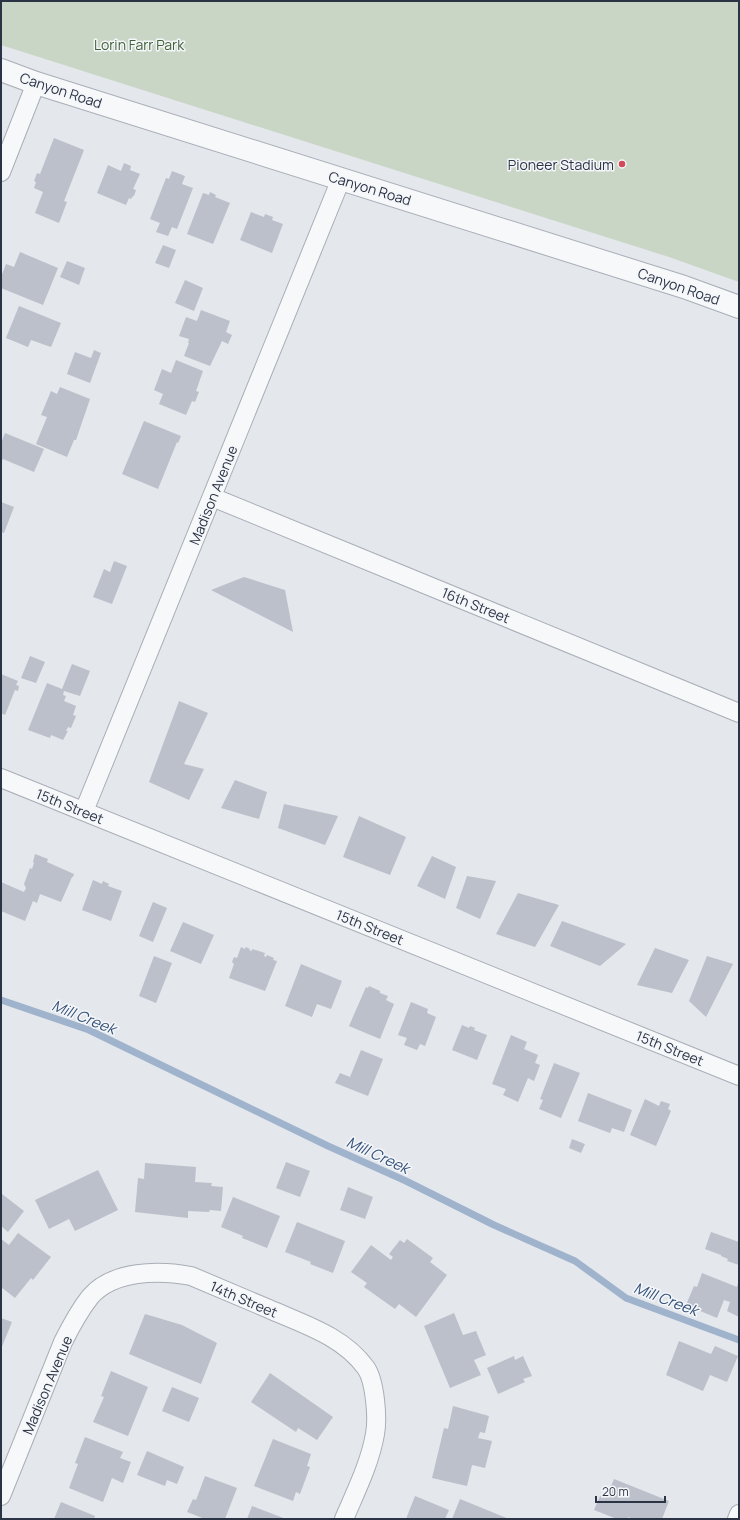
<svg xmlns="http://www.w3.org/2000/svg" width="740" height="1520" viewBox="0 0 740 1520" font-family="Manrope,sans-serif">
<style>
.green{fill:#c9d6c5}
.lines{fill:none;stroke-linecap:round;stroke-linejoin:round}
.stream{stroke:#9fb4cc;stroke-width:7}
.building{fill:#bbc0ca}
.minor-casing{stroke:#a9aeb7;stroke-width:20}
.tertiary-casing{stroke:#a9aeb7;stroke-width:24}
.minor{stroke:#f7f8fa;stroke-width:18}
.tertiary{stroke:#f7f8fa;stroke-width:22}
.poi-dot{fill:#d1495b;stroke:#f4f6f9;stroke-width:1.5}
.labels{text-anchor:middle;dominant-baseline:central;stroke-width:3;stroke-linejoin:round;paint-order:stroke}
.park-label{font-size:14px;fill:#3f6138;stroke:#f4f6f9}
.street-label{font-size:14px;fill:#2b3445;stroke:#f4f6f9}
.poi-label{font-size:14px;fill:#2b3445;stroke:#f4f6f9;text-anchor:end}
.water-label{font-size:15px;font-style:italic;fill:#34527a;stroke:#f4f6f9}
</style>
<rect width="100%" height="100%" fill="#e4e7ec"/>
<path class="green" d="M1 1H739V282L669 257 1 45Z"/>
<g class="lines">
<path class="stream" d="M1 1000 89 1030 328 1146 406 1181 494 1225 575 1261 626 1298 739 1340"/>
</g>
<path class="building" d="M54 138 84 150 64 201 67 202 59 223 35 213 43 192 34 188 36 182 34 181 37 173 40 174Z
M124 163 131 166 130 170 140 174 133 189 136 190 134 196H133L131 199 129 198 126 205 97 193 108 165 121 171Z
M172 171 185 176 182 184 193 188 177 229 172 227 168 236 156 232 160 223 150 219 166 178 169 179Z
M210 192 216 195 215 197 230 203 213 244 187 234 203 193 209 195Z
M251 212 264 217 265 214 273 217 272 220 283 224 272 253 240 240Z
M163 245 176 250 169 268 155 263Z
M20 252 58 268 43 305 1 288V277L6 264 14 267Z
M67 261 85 268 79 285 60 277Z
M185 280 203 288 194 311 175 303Z
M19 306 61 323 51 347 31 340 28 347 6 338Z
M201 310 230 321 226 332 232 335 228 344 222 341 210 366 184 356 189 343H188L189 339 179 336 186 317 197 321Z
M94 350 101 353 90 383 67 374 75 352 91 358Z
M176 360 203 371 196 391 199 392 195 402 192 401 186 415 159 404 163 394 154 390 162 369 171 373Z
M60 387 90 399 76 440H74L67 457 36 444 47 417 41 415 51 391 57 394Z
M144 421 181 436 178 443 177 442 158 489 122 474Z
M5 433 44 449 34 472 3 459 1 462V443Z
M1 502 14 507 4 533 1 532Z
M114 561 127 566 112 604 93 597 104 569 110 572Z
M244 577 285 590 293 632 211 590Z
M30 656 45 662 36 683 21 678Z
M72 664 90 671 80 696 64 691 63 695 66 696 64 701 76 706 73 715 76 716 71 728 68 727 66 731H68L63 740 51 735 50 738 28 730 47 683 62 689Z
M1 674 18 681 16 685 19 686 18 691 15 690 5 715 1 713Z
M179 701 208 713 184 764 204 769 189 800 149 782Z
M235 780 267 792 259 819 221 808Z
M284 804 338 816 325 845 278 828Z
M359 816 406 837 390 875 343 857Z
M35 854 48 859 47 862 74 874 73 877H72L61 902 40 894 37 903 33 901 25 921 1 911V882L24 892 26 888 24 884 30 868 32 869 34 863 33 862Z
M432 856 456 867 445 899 417 886Z
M467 876 496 881 480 919 456 908Z
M93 880 102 884 103 881 109 884 108 886 122 891 111 921 82 910Z
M518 893 559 905 535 947 496 934Z
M153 902 167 908 153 942 139 936Z
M562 921 626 944 600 966 550 946Z
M183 922 214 935 201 964 170 951Z
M241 947 245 949 246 947 250 949 249 950 252 951V949L265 953 264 956 266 957 267 955 274 958 273 960 277 961 265 991 229 978 234 964 232 962 234 957 237 958Z
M655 948 689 960 672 993 637 985Z
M154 956 172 963 156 1003 139 996Z
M707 956 733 964 706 1017 689 1001Z
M301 964 342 981 331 1009 317 1004 312 1017 285 1006Z
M369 986 380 991V993L388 996 386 1000 394 1004 380 1039 349 1026 366 987 368 988Z
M411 1002 428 1009 427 1013 436 1017 425 1046 420 1044 417 1050 404 1045 407 1038 398 1035Z
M462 1025 469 1028 470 1026 475 1028 474 1030 487 1035 477 1060 452 1050Z
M511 1035 527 1042 524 1049 538 1055 535 1063 540 1065 534 1081 528 1078 518 1102 503 1095 506 1089 492 1084Z
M361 1050 383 1059 368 1096 335 1083 340 1073 350 1077Z
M554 1063 580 1073 561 1118 539 1109 543 1100 540 1099Z
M588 1093 632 1110 624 1132 612 1128 610 1133 578 1121Z
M645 1099 659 1106 661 1101 670 1104 668 1109 671 1111 656 1146 630 1135Z
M572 1139 585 1144 581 1153 569 1148Z
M286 1162 310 1171 300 1197 276 1188Z
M145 1163 196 1167 195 1182 212 1183 211 1186 223 1187 221 1211 210 1210 209 1212 188 1211V1218L135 1212 138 1178 144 1179Z
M98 1170 118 1210 75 1231 69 1219 49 1229 35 1200Z
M348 1187 373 1197 365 1219 340 1210Z
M2 1194 24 1211 8 1232 1 1226Z
M233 1197 280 1216 267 1248 242 1238 243 1236 221 1227Z
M297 1222 345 1241 333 1273 310 1264 311 1262 285 1252Z
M711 1232 739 1242V1265L727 1261 728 1259 721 1256V1255L705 1249Z
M18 1233 51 1257 33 1280 31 1278 15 1298 1 1287V1239L9 1245Z
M407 1239 433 1258 430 1262 447 1275 416 1317 399 1304 395 1309 364 1287 367 1283 351 1272 371 1245 391 1260 393 1257 389 1254 400 1240 404 1243Z
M702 1273 737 1287 738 1283 739 1284V1317L727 1311 730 1302 724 1300 717 1318 686 1305 694 1286 697 1287Z
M454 1313 463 1335 476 1331 486 1355 474 1360 481 1375 450 1388 424 1326Z
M145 1314 182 1325 217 1343 201 1384 129 1354Z
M1 1318 12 1322 1 1349Z
M679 1341 711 1354 715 1346 738 1356 727 1382 710 1375 703 1391 666 1375Z
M514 1356 515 1360 523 1356 532 1376 523 1379 525 1382 498 1394 487 1368Z
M111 1371 148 1387 128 1436 93 1422 104 1397 101 1396Z
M270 1373 333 1417 317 1440 298 1428 296 1432 251 1402Z
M172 1387 199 1398 189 1422 162 1411Z
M453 1406 489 1416 485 1433 480 1432 478 1438 492 1441 485 1468 472 1465 467 1486 432 1478 444 1428 448 1429Z
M85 1437 123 1452 120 1458 131 1462 123 1483 112 1478 103 1502 69 1488 78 1464 75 1463Z
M273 1439 311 1454 307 1466 310 1467 300 1494 296 1492 293 1501 254 1486Z
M147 1451 184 1467 177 1484 167 1480 165 1486 137 1475Z
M205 1476 237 1488 225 1519H205L187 1512 193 1499 196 1500Z
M614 1479 669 1501 662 1519H633L628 1517V1519H617L594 1510 600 1496 606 1498Z
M415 1496 449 1510 445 1519H406Z
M460 1499 509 1519H452Z
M61 1502 95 1516 94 1519H54Z
M252 1506 286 1519H247Z"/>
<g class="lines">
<defs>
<path id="minor" d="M1 172 36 83
M212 497 739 713
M1 778 739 1076
M84 811 341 179
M1 1496 63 1342C71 1326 79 1311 90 1297 113 1270 159 1270 191 1276 217 1287 243 1298 269 1309 303 1324 343 1336 366 1368 375 1381 378 1418 375 1434 370 1463 356 1491 344 1519
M737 1519 739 1514"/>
<path id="tertiary" d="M1 70 36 83 684 287 739 307"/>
</defs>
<use href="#minor" class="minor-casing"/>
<use href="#tertiary" class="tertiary-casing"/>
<use href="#minor" class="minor"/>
<use href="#tertiary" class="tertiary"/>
</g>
<circle class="poi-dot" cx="622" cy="164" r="4"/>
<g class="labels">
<g class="park-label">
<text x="139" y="44">Lorin Farr Park</text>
</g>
<g class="street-label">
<text transform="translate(61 90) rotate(18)">Canyon Road</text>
<text transform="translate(370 188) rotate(17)">Canyon Road</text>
<text transform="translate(679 286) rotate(19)">Canyon Road</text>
<text transform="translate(213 495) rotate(-68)">Madison Avenue</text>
<text transform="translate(476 605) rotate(22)">16th Street</text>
<text transform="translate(70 806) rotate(22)">15th Street</text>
<text transform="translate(370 927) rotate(22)">15th Street</text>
<text transform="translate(670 1048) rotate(22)">15th Street</text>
<text transform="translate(244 1299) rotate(23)">14th Street</text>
<text transform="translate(47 1385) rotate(-67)">Madison Avenue</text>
</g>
<g class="poi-label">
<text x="614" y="164">Pioneer Stadium</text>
</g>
<g class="water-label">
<text transform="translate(84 1017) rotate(22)">Mill Creek</text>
<text transform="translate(378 1155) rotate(25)">Mill Creek</text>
<text transform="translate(666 1299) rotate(21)">Mill Creek</text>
</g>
</g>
<rect width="740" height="1520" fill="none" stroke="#2b3445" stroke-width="4"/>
<path d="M596 1496v6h69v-6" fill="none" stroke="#2b3445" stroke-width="2"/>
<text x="602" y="1496" font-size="12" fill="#2b3445" stroke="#f4f6f9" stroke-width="3" paint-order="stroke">20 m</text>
</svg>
